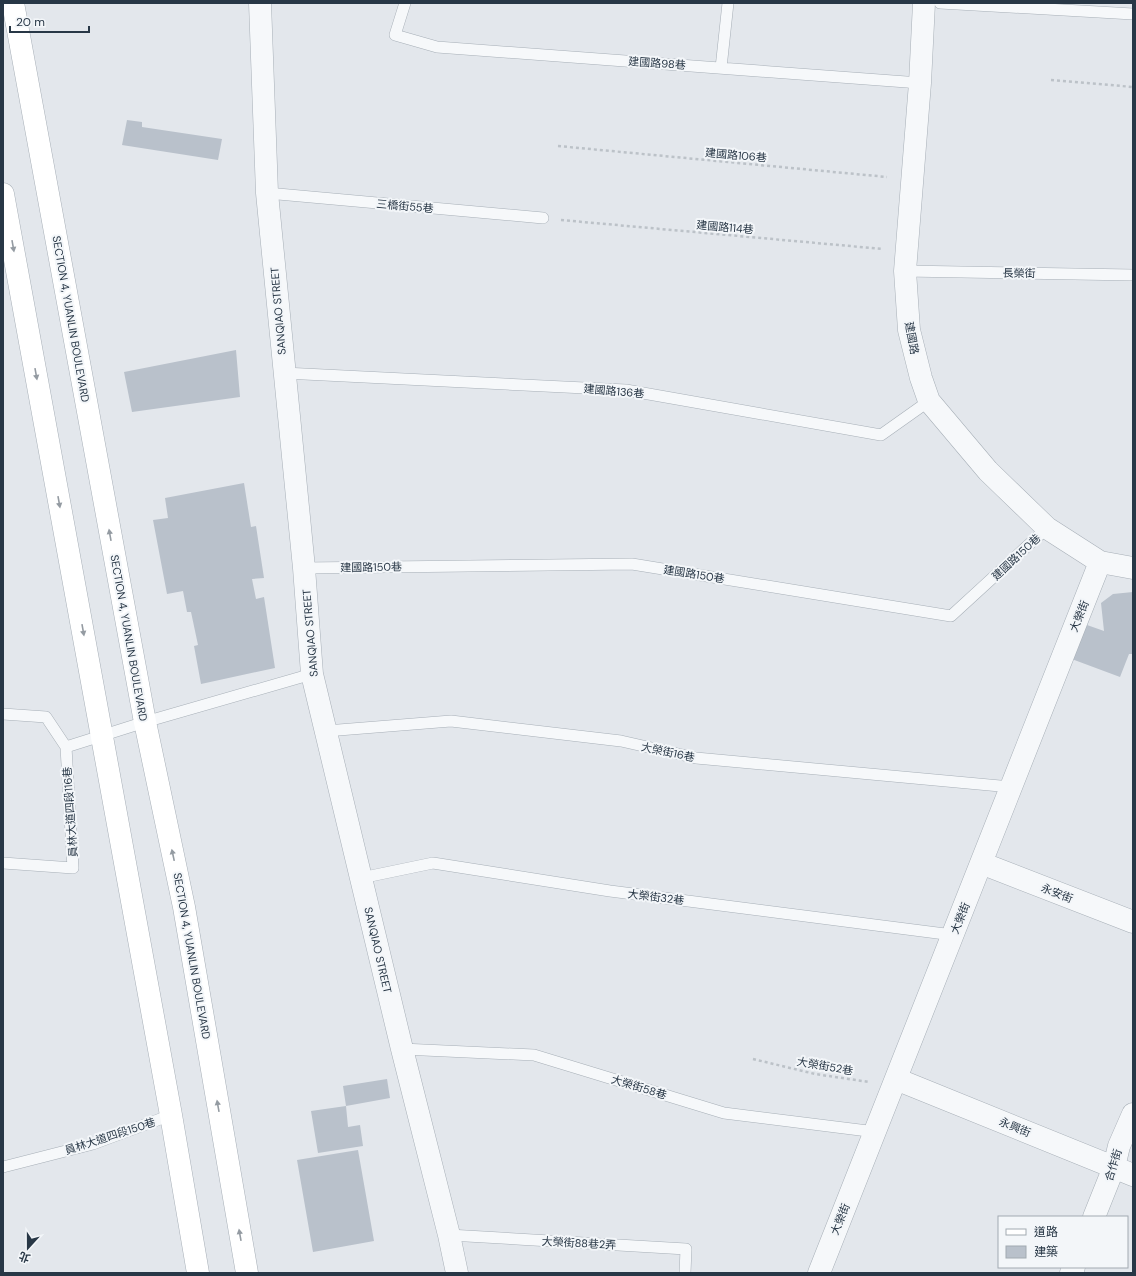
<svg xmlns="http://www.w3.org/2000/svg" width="1136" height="1276" viewBox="0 0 1136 1276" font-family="'DM Sans','Noto Sans TC',sans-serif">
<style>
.building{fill:#b9c1cb}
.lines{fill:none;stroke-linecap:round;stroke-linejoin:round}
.service-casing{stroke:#a7afb7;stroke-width:12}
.minor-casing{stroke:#a7afb7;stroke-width:23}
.secondary-casing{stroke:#a7afb7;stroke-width:23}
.path{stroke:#bcc2c8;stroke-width:2.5;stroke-dasharray:3 3;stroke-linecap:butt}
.service{stroke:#f6f8fa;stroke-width:11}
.minor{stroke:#f6f8fa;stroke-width:22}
.secondary{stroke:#fff;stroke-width:22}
.oneway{fill:#949ba2}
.labels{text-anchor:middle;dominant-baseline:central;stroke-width:4;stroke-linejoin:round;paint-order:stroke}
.street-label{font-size:11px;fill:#283746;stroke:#f3f6f9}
</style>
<rect width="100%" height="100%" fill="#e3e7ec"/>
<path class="building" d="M127 120 142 122V127L222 139 218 160 122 145Z
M236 350 240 397 132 412 124 372Z
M244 483 251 527 256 526 264 578 252 579 256 599 264 597 275 668 201 684 194 646 198 645 191 612H187L183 591 167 594 153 520 168 518 165 498Z
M1133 592V654H1129L1120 677 1069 658 1087 625 1104 631 1101 603 1113 594Z
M387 1079 390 1098 346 1106 348 1127 360 1125 363 1146 318 1153 311 1111 346 1106 343 1086Z
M358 1150 374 1241 313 1252 297 1160Z"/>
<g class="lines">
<defs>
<path id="service" d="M405 3 395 35 437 47 920 83
M940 3 1133 14
M721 68 728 3
M267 193 543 218
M905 271 1133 275
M284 373 626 390 881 435 929 401
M304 568 632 564 951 616 1047 528
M3 714 46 717 66 747
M326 731 451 721 621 741 696 758 1011 787
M3 863 73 868 66 747 145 722 312 674
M361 878 433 863 610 891 953 935
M402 1049 534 1055 724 1113 876 1132
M3 1167 93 1144 171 1115
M449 1235 686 1249 685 1273"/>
<path id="minor" d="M260 3 267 193 304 568 312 674 402 1049 449 1235 457 1273
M924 3 920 83 905 271 909 330 921 378 929 401 988 471 1047 528 1100 562 1133 568
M981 863 1133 922
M896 1079 1133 1175
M1094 1217 1114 1167 1119 1146 1133 1114
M819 1273 1100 562
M1071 1273 1074 1267"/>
<path id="secondary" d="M13 3 145 722 184 907 247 1273
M3 194 171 1115 198 1273"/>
</defs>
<use href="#service" class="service-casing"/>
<use href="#minor" class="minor-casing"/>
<use href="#secondary" class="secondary-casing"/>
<path class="path" d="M1051 80 1133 87
M558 146 887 177
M561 220 883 249
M753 1059 815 1074 869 1082"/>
<use href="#service" class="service"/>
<use href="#minor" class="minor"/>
<use href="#secondary" class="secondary"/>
</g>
<defs><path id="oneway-solid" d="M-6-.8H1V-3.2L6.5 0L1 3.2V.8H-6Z"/></defs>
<g class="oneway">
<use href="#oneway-solid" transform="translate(13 246) rotate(80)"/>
<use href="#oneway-solid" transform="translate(36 374) rotate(80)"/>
<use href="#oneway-solid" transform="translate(59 502) rotate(80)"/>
<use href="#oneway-solid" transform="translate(110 535) rotate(-100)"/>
<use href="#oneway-solid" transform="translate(83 630) rotate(80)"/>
<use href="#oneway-solid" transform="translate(173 855) rotate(-102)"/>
<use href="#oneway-solid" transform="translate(218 1106) rotate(-100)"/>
<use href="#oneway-solid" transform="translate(240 1235) rotate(-100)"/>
</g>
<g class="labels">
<g class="street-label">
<text transform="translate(657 63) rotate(4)">建國路98巷</text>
<text transform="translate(736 155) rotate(5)">建國路106巷</text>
<text transform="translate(405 206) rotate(5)">三橋街55巷</text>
<text transform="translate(725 227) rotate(5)">建國路114巷</text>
<text transform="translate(1019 273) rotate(1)">長榮街</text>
<text transform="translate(278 311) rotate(-95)">SANQIAO STREET</text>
<text transform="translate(71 319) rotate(80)">SECTION 4, YUANLIN BOULEVARD</text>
<text transform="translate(912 338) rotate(79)">建國路</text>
<text transform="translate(614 391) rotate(5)">建國路136巷</text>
<text transform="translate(1016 557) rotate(-43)">建國路150巷</text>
<text transform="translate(371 567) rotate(-1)">建國路150巷</text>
<text transform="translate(694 574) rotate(9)">建國路150巷</text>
<text transform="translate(1079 616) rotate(-68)">大榮街</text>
<text transform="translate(310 633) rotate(-95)">SANQIAO STREET</text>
<text transform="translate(129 638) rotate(80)">SECTION 4, YUANLIN BOULEVARD</text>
<text transform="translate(668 752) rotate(12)">大榮街16巷</text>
<text transform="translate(70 812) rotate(-94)">員林大道四段116巷</text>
<text transform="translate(1057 893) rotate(21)">永安街</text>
<text transform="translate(656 897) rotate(7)">大榮街32巷</text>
<text transform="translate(960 918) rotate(-68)">大榮街</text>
<text transform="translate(378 950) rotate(77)">SANQIAO STREET</text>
<text transform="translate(192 956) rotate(80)">SECTION 4, YUANLIN BOULEVARD</text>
<text transform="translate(825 1066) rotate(10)">大榮街52巷</text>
<text transform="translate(639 1087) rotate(17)">大榮街58巷</text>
<text transform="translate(1015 1127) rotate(22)">永興街</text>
<text transform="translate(110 1136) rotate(-18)">員林大道四段150巷</text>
<text transform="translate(1113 1165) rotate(-73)">合作街</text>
<text transform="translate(840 1219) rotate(-68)">大榮街</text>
<text transform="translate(579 1243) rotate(3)">大榮街88巷2弄</text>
</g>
</g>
<rect width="1136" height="1276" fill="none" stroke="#283746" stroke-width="8"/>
<rect x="998" y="1216" width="130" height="52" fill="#f3f6f9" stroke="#a2aab1"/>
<rect x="1006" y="1229" width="20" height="6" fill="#ffffff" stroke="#a2aab1"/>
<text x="1034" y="1236" font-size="12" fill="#283746">道路</text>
<rect x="1006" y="1246" width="20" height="12" fill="#b9c1cb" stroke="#a2aab1"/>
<text x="1034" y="1256" font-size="12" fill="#283746">建築</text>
<g transform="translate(28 1248) rotate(201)" stroke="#f3f6f9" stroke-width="3" paint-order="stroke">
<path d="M0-3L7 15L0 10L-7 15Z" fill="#283746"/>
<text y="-6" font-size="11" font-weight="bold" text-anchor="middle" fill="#283746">北</text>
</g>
<path d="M10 26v6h79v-6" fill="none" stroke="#283746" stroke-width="2"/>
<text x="16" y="26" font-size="12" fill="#283746" stroke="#f3f6f9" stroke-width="3" paint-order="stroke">20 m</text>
</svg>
